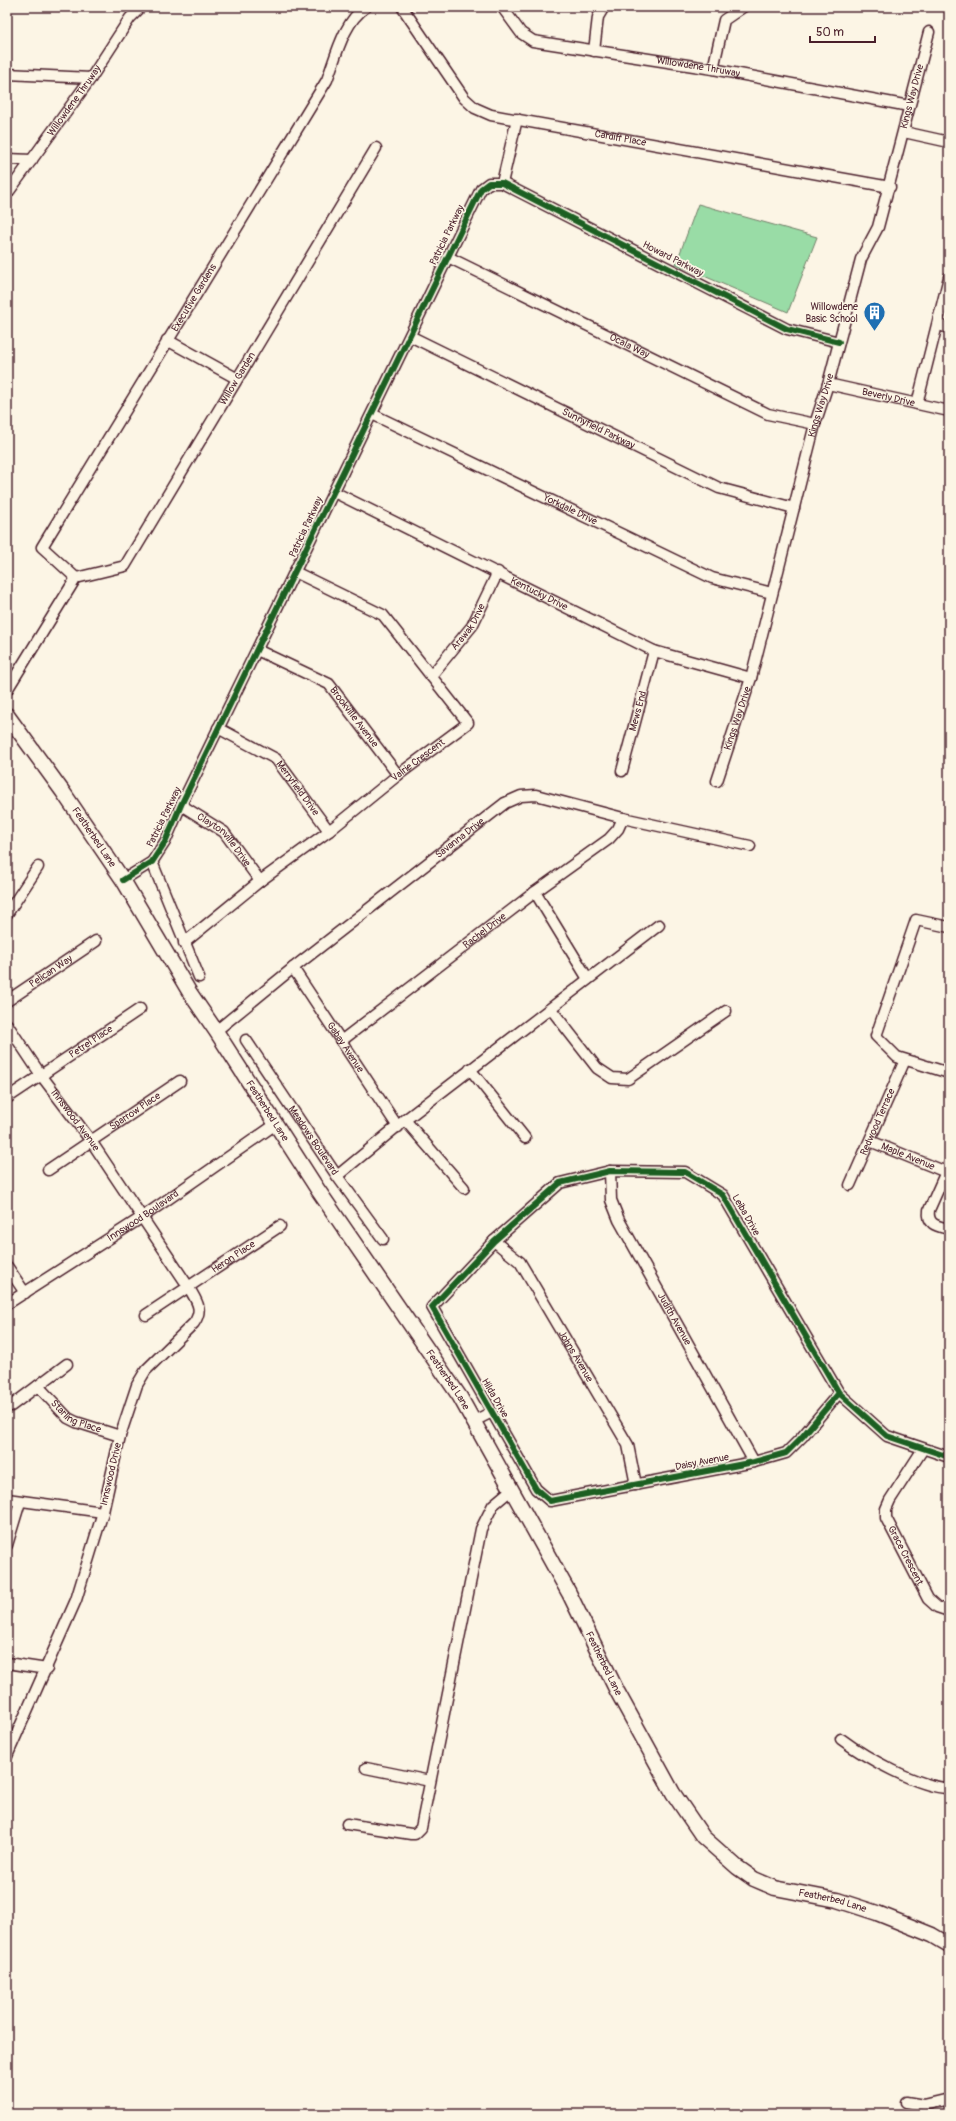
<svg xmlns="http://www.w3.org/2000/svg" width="956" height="2121" viewBox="0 0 956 2121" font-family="Pangolin,sans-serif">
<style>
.green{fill:#99dca6;stroke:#727e68}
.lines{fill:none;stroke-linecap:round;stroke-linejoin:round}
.minor-casing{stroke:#4a1f2b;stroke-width:13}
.secondary-casing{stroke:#4a1f2b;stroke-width:17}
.minor{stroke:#fcf5e5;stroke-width:10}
.secondary{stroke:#fcf5e5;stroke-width:14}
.cycleway-casing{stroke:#fcf5e5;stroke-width:8}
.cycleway{stroke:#1b5e20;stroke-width:6}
.labels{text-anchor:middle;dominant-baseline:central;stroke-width:3.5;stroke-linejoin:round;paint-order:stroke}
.street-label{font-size:10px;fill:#4a1f2b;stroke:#fcf5e5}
.poi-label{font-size:10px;fill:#4a1f2b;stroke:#fcf5e5;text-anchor:end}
</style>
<rect width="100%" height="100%" fill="#fcf5e5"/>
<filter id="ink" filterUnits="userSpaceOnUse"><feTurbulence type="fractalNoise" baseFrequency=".025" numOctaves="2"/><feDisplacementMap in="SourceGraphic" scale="8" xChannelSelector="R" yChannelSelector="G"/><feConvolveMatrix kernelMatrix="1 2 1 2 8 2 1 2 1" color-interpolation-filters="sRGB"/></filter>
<g filter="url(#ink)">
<path class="green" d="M698 204 817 237 788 312 676 264Z"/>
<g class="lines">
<defs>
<g id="minor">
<path id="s1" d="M402 7 464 98 475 108 491 115 890 187"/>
<path id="s2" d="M502 7 521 33 533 41 713 69 909 106"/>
<path d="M594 51 598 17 604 7"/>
<path d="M713 69 724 20 743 7"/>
<path d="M7 74 91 78"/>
<path d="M904 132 949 142"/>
<path d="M7 159 32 160"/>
<path d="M502 183 517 119"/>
<path id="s3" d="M7 194 91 78 130 18 141 7"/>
<path id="s4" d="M448 257 768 414 815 424"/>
<path d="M938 325 949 328"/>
<path id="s5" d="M410 336 719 488 794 508"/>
<path d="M167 340 236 378"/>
<path id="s6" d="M828 384 949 411"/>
<path d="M917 404 949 277"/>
<path id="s7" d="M372 414 712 578 772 593"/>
<path id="s8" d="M334 492 654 651 751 678"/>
<path id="s9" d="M76 578 42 547 327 80C336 56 344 21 366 7"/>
<path id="s10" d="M76 578 125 566 376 148"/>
<path id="s11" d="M257 650 329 684 398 775"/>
<path id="s12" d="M431 676 472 626 498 572"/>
<path d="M7 690 76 578"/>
<path id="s13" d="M218 728 276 759 329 831"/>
<path id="s14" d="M622 771 654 651"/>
<path id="s15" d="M717 781 751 678 815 424 828 384 861 259 878 227 929 32"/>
<path id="s16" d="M181 805 224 832 260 881"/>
<path d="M152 862 199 977"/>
<path d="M123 880 152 862 165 842 181 805 481 189 489 183H502L787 329 839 342"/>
<path d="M535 892 588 979"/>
<path d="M7 914 38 867"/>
<path d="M949 927 916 920 876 1036 897 1057 949 1073"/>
<path id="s17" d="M184 943 260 881 329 831 398 775 468 723 383 615 295 572"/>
<path id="s18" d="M293 968 398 1127"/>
<path id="s19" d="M7 1001 96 941"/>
<path d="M551 1009 597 1068 612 1078 628 1079 726 1011"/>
<path id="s20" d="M7 1024 41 1075 91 1141 188 1286C196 1301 204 1308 194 1323L146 1370 137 1385 120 1436 103 1512 76 1600 7 1756"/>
<path id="s21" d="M216 1031 293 968 505 803 521 796 536 795 623 818 750 846"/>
<path id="s22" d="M246 1040 337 1176 383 1239"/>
<path id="s23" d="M341 1041 535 892 609 839 618 829 623 818"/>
<path d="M470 1069 525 1138"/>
<path id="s24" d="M7 1098 140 1009"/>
<path d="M405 1120 464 1188"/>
<path id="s25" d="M870 1141 946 1172"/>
<path d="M949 1165 929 1210C927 1225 937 1226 949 1229"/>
<path id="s26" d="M48 1170 180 1081"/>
<path id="s27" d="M610 1171 611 1200 619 1220 754 1462"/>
<path d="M337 1176 405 1120 659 925"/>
<path id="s28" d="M850 1185 905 1060"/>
<path id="s29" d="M494 1241 520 1262 628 1445 636 1485"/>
<path d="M7 1266 25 1293"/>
<path id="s30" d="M7 1304 141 1218 276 1124"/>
<path id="s31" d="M146 1315 280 1226"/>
<path id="s32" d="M38 1386 68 1418 76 1422 120 1436"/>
<path d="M839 1393 802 1437 786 1453 754 1462 550 1501 536 1489 432 1307 494 1241 560 1183 610 1171 685 1172 723 1195 839 1393 887 1436 949 1457"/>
<path d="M11 1406 67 1364"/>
<path d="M474 1421 492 1412"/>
<path id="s33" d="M923 1449 890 1500 886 1509V1518L928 1599 937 1607 949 1611"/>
<path d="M7 1499 103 1512"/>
<path d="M7 1545 20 1502"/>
<path d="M7 1663 47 1669"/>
<path d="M841 1739C865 1757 919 1788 949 1788"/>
<path d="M366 1768 430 1781"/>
<path d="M347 1824 411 1834H415L421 1828 481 1529 493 1505 512 1489"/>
<path d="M906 2102 924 2105 949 2099"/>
</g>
<g id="secondary">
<path id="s34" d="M7 715 63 792 123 880 190 993 216 1031 318 1190 460 1397 569 1593 617 1691 673 1793 703 1837 737 1867 754 1879 775 1888 837 1900 877 1913 932 1935 949 1945"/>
</g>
</defs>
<use href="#minor" class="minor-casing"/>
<use href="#secondary" class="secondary-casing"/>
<use href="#minor" class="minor"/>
<use href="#secondary" class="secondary"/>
<defs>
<path id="cycleway" d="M123 880 152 862 165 842 181 805 481 189 489 183H502L787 329 839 342
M839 1393 802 1437 786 1453 754 1462 550 1501 536 1489 432 1307 494 1241 560 1183 610 1171 685 1172 723 1195 839 1393 887 1436 949 1457"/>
</defs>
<use href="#cycleway" class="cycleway-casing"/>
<use href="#cycleway" class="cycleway"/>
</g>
</g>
<defs>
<symbol id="building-pin" viewBox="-11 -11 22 30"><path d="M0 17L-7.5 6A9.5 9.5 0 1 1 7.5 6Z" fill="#1f6fb2" stroke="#fcf5e5"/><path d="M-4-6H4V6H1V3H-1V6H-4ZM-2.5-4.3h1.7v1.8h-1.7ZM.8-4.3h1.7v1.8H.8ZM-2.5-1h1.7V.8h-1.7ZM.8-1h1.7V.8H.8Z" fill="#fff"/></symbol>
</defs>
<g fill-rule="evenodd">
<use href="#building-pin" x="862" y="300" width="25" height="34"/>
</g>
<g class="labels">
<g class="street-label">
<text stroke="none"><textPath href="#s2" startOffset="214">Willowdene Thruway</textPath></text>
<text stroke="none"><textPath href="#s15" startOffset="713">Kings Way Drive</textPath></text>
<text stroke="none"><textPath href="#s3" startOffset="115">Willowdene Thruway</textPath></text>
<text stroke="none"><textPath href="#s1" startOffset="274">Cardiff Place</textPath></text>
<text transform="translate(447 235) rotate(-64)">Patricia Parkway</text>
<text transform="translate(673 259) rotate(27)">Howard Parkway</text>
<text stroke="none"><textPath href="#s9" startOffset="338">Executive Gardens</textPath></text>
<text stroke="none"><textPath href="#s4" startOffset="202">Ocala Way</textPath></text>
<text stroke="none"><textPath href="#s10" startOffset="269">Willow Garden</textPath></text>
<text stroke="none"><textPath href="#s6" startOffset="62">Beverly Drive</textPath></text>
<text stroke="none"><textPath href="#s15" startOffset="390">Kings Way Drive</textPath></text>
<text stroke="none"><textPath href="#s5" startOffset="210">Sunnyfield Parkway</textPath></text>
<text stroke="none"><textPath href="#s7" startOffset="220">Yorkdale Drive</textPath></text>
<text transform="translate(306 527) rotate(-65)">Patricia Parkway</text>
<text stroke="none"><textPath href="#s8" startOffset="229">Kentucky Drive</textPath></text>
<text stroke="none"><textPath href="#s12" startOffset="62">Arawak Drive</textPath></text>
<text stroke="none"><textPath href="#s14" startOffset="62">Mews End</textPath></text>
<text stroke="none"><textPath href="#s11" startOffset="121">Brookville Avenue</textPath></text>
<text stroke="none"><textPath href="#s15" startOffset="66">Kings Way Drive</textPath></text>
<text stroke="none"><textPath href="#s17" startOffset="297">Valrie Crescent</textPath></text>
<text stroke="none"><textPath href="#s13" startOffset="102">Merryfield Drive</textPath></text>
<text transform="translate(164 817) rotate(-64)">Patricia Parkway</text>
<text stroke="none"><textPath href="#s34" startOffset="150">Featherbed Lane</textPath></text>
<text stroke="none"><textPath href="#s21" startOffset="311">Savanna Drive</textPath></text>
<text stroke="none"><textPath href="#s16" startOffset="56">Claytonville Drive</textPath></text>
<text stroke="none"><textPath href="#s23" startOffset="181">Rachel Drive</textPath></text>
<text stroke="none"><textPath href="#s19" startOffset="53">Pelican Way</textPath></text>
<text stroke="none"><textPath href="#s24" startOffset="101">Petrel Place</textPath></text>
<text stroke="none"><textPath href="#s18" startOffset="95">Gabay Avenue</textPath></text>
<text stroke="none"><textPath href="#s26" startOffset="105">Sparrow Place</textPath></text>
<text stroke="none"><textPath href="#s34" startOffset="474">Featherbed Lane</textPath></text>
<text stroke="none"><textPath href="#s20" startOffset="118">Innswood Avenue</textPath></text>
<text stroke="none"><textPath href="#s28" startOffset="69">Redwood Terrace</textPath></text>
<text stroke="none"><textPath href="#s22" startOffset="121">Meadows Boulevard</textPath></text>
<text stroke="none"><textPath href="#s25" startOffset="41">Maple Avenue</textPath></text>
<text transform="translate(746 1215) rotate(60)">Leiba Drive</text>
<text stroke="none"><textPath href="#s30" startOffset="162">Innswood Boulavard</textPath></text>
<text stroke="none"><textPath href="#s31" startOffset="105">Heron Place</textPath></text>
<text stroke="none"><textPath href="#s27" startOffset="164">Judith Avenue</textPath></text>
<text stroke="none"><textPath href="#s29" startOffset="143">Johns Avenue</textPath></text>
<text stroke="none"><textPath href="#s34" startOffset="798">Featherbed Lane</textPath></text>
<text transform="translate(495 1398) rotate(60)">Hilda Drive</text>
<text stroke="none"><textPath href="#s32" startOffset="50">Starling Place</textPath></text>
<text transform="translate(702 1462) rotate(-11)">Daisy Avenue</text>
<text transform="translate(111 1474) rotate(-77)">Innswood Drive</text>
<text stroke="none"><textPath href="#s33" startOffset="122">Grace Crescent</textPath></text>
<text stroke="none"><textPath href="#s34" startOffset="1122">Featherbed Lane</textPath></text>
<text stroke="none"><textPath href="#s34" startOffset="1470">Featherbed Lane</textPath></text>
</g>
<g class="poi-label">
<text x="858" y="307">Willowdene<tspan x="858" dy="12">Basic School</tspan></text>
</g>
</g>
<rect width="956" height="2121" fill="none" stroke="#fcf5e5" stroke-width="24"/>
<rect x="12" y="12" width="932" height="2097" fill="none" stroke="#4a1f2b" stroke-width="1.5" filter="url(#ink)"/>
<path d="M810 36v6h65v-6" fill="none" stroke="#4a1f2b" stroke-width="2"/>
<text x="816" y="36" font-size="12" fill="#4a1f2b" stroke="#fcf5e5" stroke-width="3" paint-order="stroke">50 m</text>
</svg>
